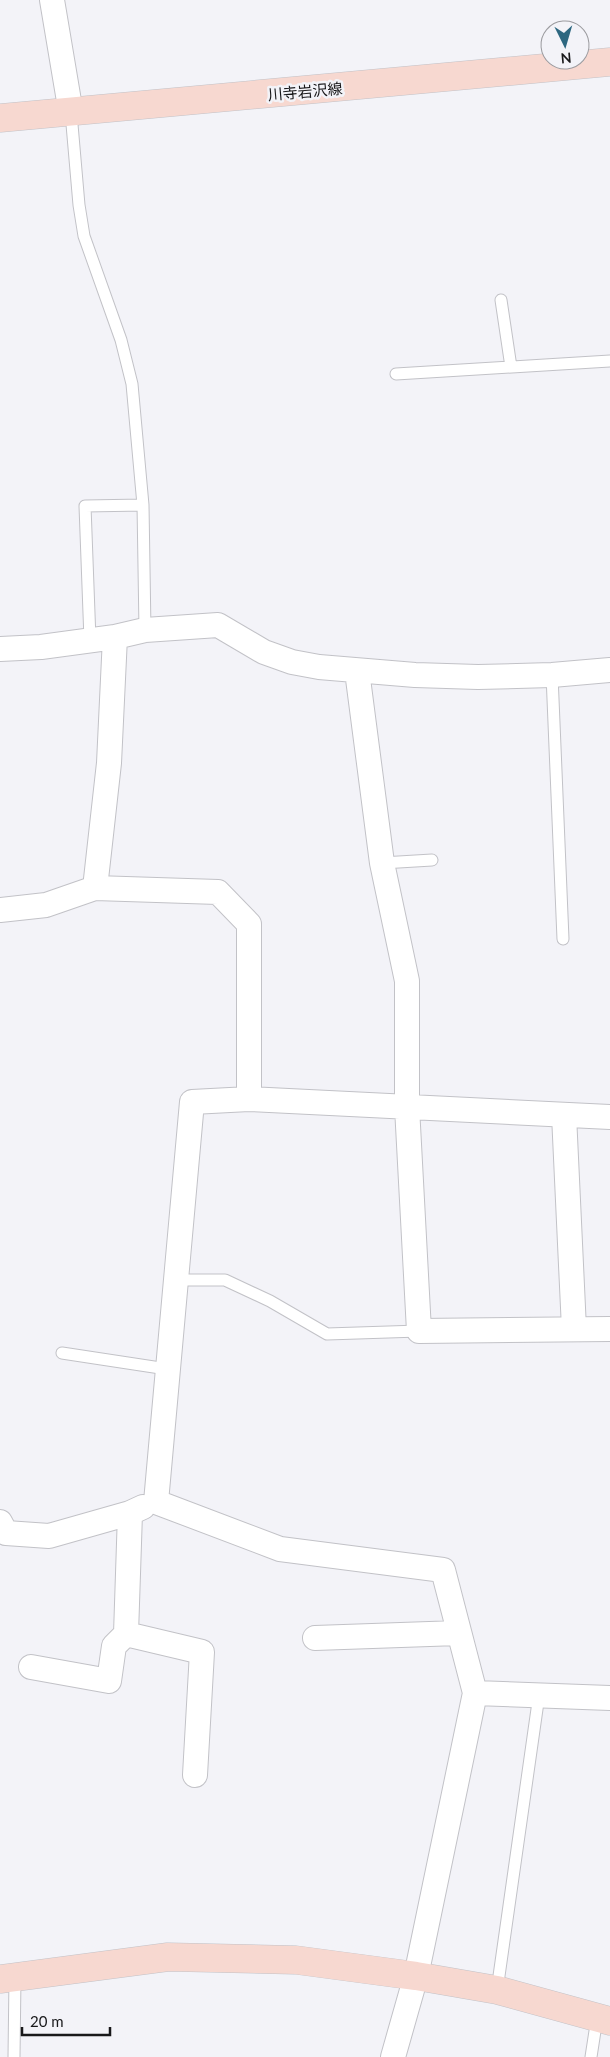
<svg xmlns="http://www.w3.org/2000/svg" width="610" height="2057" viewBox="0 0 610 2057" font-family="Lato,'Noto Sans JP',sans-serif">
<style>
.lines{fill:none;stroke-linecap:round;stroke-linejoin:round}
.lane-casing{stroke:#c2c2c7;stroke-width:13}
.street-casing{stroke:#c2c2c7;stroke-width:26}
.secondary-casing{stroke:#c2c2c7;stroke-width:29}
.lane{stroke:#fff;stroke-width:11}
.street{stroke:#fff;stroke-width:24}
.secondary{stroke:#f7d8d0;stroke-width:28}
.labels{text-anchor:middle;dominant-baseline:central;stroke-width:5;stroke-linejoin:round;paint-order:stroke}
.street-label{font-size:15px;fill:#18181a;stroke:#f3f3f8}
</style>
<rect width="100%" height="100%" fill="#f3f3f8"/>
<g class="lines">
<defs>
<path id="lane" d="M71 113 79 205 84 236 121 340 132 384 143 505
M501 300 511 367
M396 374 610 361
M90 640 85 506 143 505 145 630
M552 675 563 939
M382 863 432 860
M176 1280H225L270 1301 327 1334 419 1331
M62 1353 167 1369
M497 1990 539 1695
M14 2057 15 1978
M591 2057 597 2018"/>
<path id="street" d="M52 0 71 113
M0 649 41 647 115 637 145 630 218 625 264 652 292 662 319 667 415 675 478 677 552 675 610 670
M357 671 382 863 407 981V1107L419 1331 610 1329
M95 888 109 763 115 637
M0 910 46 905 95 888 218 892 249 924V1099
M564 1115 574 1329
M610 1117 249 1099 192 1102 156 1502 280 1549 443 1570 475 1693 610 1698
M130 1513 126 1634 202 1652 195 1775
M0 1522 6 1533 49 1536 130 1513 143 1507
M315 1638 458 1633
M31 1667 109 1681 114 1646 126 1634
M393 2057 416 1976 475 1693"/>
<path id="secondary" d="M0 118 610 62
M0 1979 168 1957 296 1960 416 1976 497 1990 610 2021"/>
</defs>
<use href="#lane" class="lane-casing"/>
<use href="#street" class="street-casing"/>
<use href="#secondary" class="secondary-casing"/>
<use href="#lane" class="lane"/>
<use href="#street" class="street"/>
<use href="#secondary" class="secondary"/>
</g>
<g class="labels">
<g class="street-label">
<text transform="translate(305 91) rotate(-5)">川寺岩沢線</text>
</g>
</g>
<g transform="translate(565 45) rotate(175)"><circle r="24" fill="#f3f3f8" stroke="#9b9b9f"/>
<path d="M0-4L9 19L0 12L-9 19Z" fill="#2d6780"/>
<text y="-8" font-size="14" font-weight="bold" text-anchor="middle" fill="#18181a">N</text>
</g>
<path d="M22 2027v8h88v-8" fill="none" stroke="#18181a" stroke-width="2.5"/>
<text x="30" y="2027" font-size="15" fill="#18181a" stroke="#f3f3f8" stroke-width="4" paint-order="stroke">20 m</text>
</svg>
